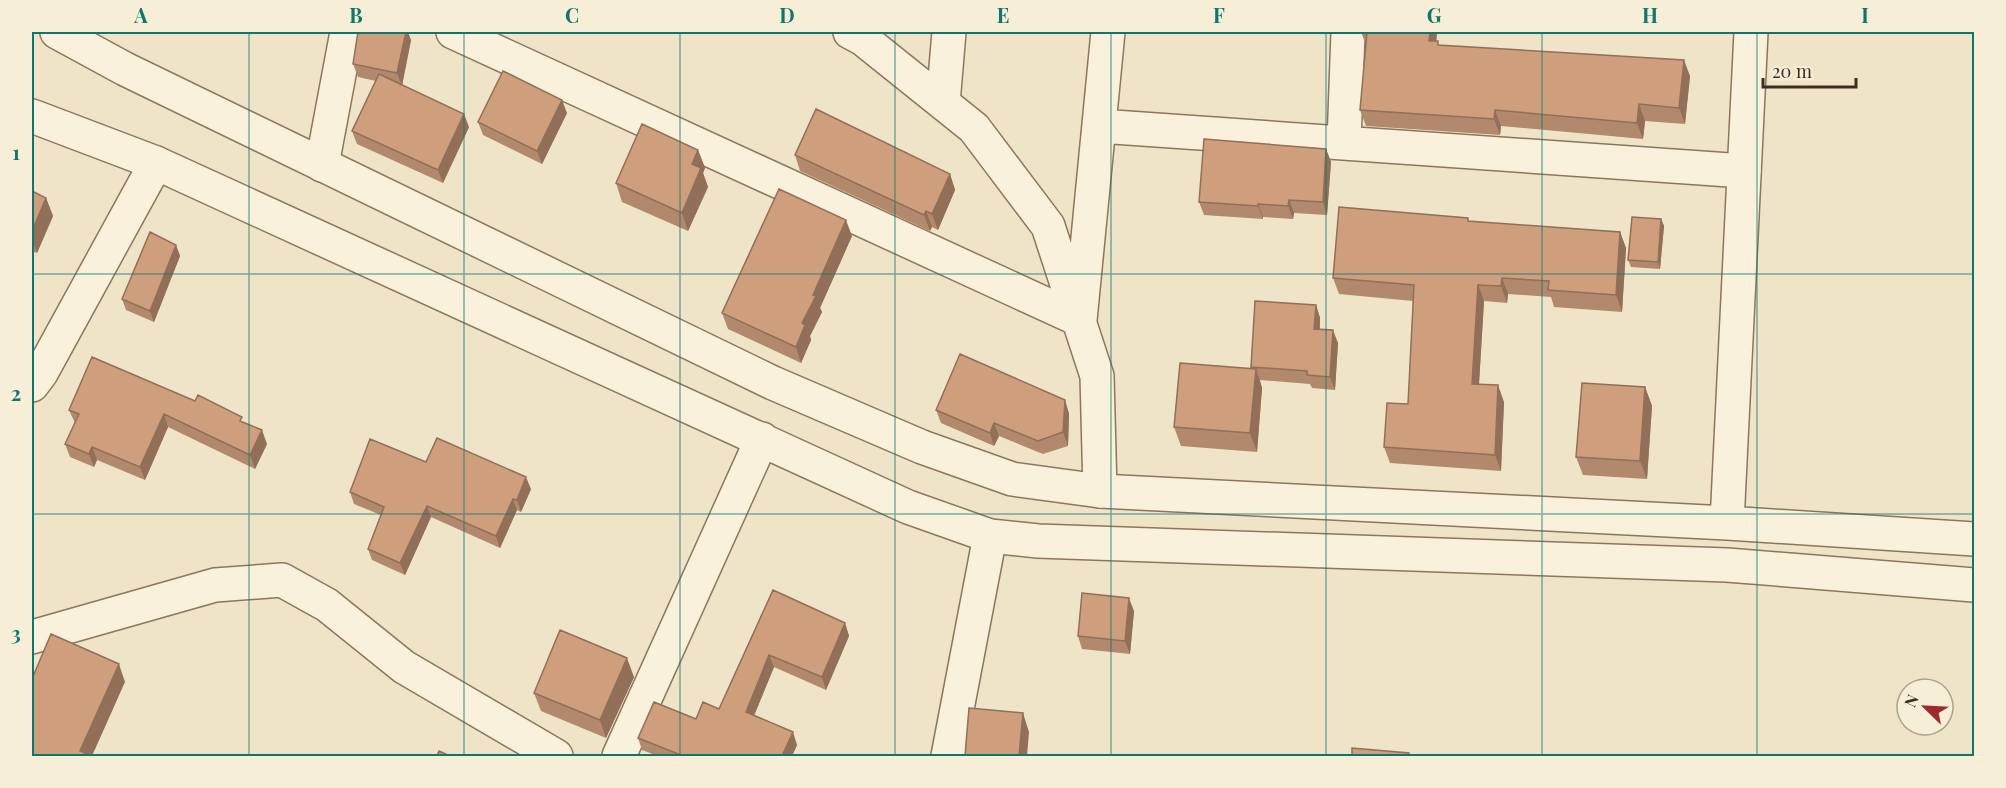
<svg xmlns="http://www.w3.org/2000/svg" width="2006" height="788" viewBox="0 0 2006 788" font-family="'Playfair Display',serif">
<style>
.lines{fill:none;stroke-linecap:round;stroke-linejoin:round}
.minor-casing{stroke:#8d765c;stroke-width:36}
.tertiary-casing{stroke:#8d765c;stroke-width:36}
.minor{stroke:#faf1dc;stroke-width:33}
.tertiary{stroke:#faf1dc;stroke-width:33}
.wall{fill:#b2896c}
.shaded-wall{fill:#916f58}
.building{fill:#cf9f7d;stroke:#916f58;stroke-width:1.5}
.grid{fill:none;stroke:#0f766e;stroke-width:1.5;stroke-opacity:0.55}
.neatline{fill:none;stroke:#0f766e;stroke-width:2}
.grid-label{font-size:20px;text-anchor:middle;font-weight:bold;fill:#0f766e}
</style>
<rect width="100%" height="100%" fill="#f0e4c8"/>
<g class="lines">
<defs>
<path id="minor" d="M453 32 1080 320 1108 32
M850 32 863 39 974 128 1048 226 1097 376 1100 491
M943 103 949 32
M1099 126 1744 171
M1344 143 1348 32
M322 165 347 32
M32 385 41 373 156 163
M32 637 215 585 282 580 327 605 404 667 556 756
M619 756 762 439
M948 756 990 536"/>
<path id="tertiary" d="M57 32 125 69 773 383 922 447 1012 479 1100 491 1727 523 1974 539
M32 116 156 163 908 507 990 536 1038 541 1727 565 1974 585
M1727 523 1751 32"/>
</defs>
<use href="#minor" class="minor-casing"/>
<use href="#tertiary" class="tertiary-casing"/>
<use href="#minor" class="minor"/>
<use href="#tertiary" class="tertiary"/>
</g>
<path class="wall" d="M1361 32H1437L1436 41 1439 45 1690 76 1685 124 1645 121 1643 139 1501 126 1500 135 1366 126 1360 110 1366 45Z
M411 40 402 85 469 127 443 183 357 144 352 131 376 81 358 77 353 64Z
M567 113 542 164 483 135 478 122Z
M1326 149 1331 162 1327 215 1294 213 1293 219 1263 217V219L1204 215 1199 202Z
M698 150 705 168 703 173 708 187 688 231 622 202 616 183Z
M795 155 950 174 955 190 938 230 932 227 930 231 800 171Z
M32 191 46 198 53 216 37 253 32 251Z
M1661 219 1664 226 1660 269 1631 267 1628 260Z
M1469 221 1620 232 1626 248 1622 312 1554 307 1551 297 1508 294 1507 303 1484 301 1479 384 1504 402 1501 471 1390 463 1384 447 1408 404 1413 301 1339 294 1333 278Z
M852 236 820 308 822 312 810 336 811 340 801 363 728 329 722 313Z
M176 245 180 256 154 322 126 310 122 299Z
M1316 305 1320 318V329L1338 343 1335 390 1312 388 1310 384 1260 380 1262 388 1257 452 1181 446 1174 427 1251 369V367Z
M92 357 244 423 267 444 255 469 168 427 145 480 97 460 94 467 70 457 65 444 75 423 69 410Z
M1645 387 1652 406 1647 479 1583 475 1576 457Z
M1065 400 1069 414 1068 446 1043 454 999 436 994 446 941 423 936 410Z
M426 462 531 489 521 512 517 510 500 548 431 517 405 575 372 560 368 549 381 515 354 504 350 492Z
M773 590 845 623 849 636 826 690 774 667 754 716 797 745 792 756H658L642 750 638 738 696 719 719 709Z
M1134 611 1130 654 1082 649 1078 636Z
M634 677 606 738 541 711 534 693Z"/>
<path class="shaded-wall" d="M406 32H408L411 40 402 86 397 73Z
M1430 32H1437L1435 57 1429 41Z
M1684 60 1690 76 1685 124 1679 108Z
M562 100 567 113 542 164 537 151Z
M1639 104 1645 121 1643 139 1637 123Z
M1495 110 1501 126 1500 135 1494 119Z
M464 114 469 127 443 183 438 170Z
M1326 149 1331 162 1327 215 1323 202Z
M698 150 705 168 703 173 708 187 688 231 682 213 692 164Z
M950 174 955 190 938 230 932 214Z
M46 198 53 216 37 253 32 239V231Z
M1289 200 1294 213 1293 219 1288 206Z
M1258 204 1263 217V219L1258 206Z
M926 211 932 227 930 231 924 215Z
M1661 219 1664 226 1660 269 1658 262Z
M846 220 852 236 820 308 822 312 810 336 811 340 801 363 796 347 802 323 813 295Z
M1620 232 1626 248 1622 312 1616 295Z
M176 245 180 256 154 322 150 311Z
M1502 278 1508 294 1507 303 1501 286Z
M1478 285 1484 301 1478 400 1472 384Z
M1316 305 1320 318 1319 342 1314 329Z
M1333 330 1338 343 1335 390 1330 377Z
M1256 369 1262 388 1257 452 1250 433Z
M1498 385 1504 402 1501 471 1495 455Z
M1645 387 1652 406 1647 479 1640 461Z
M1065 400 1069 414 1068 446 1063 432Z
M164 414 168 427 145 480 140 467Z
M994 423 999 436 994 446 990 433Z
M262 430 267 444 255 469 250 455Z
M92 447 97 460 94 467 89 454Z
M526 477 531 489 521 512 517 500Z
M513 499 517 510 500 548 496 536Z
M427 506 431 517 405 575 400 563Z
M1129 598 1134 611 1130 654 1125 641Z
M845 623 849 636 826 690 822 677Z
M769 655 774 667 750 725 746 712Z
M627 658 634 677 606 738 600 720Z
M119 664 125 682 92 756 80 751Z
M1023 713 1029 732 1027 756H1019Z
M793 732 797 745 792 756H782Z"/>
<path class="building" d="M358 32H406L397 73 353 64Z
M1367 32H1430L1429 41H1438V45L1684 60 1679 108 1639 104 1637 123 1495 110 1494 119 1360 110Z
M503 71 562 100 537 151 478 122Z
M379 74 464 114 438 170 352 131Z
M816 109 950 174 932 214 926 211 924 215 795 155Z
M642 124 698 150 692 164 701 168 682 213 616 183Z
M1204 139 1326 149 1323 202 1289 200 1288 206 1258 204V206L1199 202Z
M779 189 846 220 813 295 816 296 802 323 805 325 796 347 722 313Z
M32 191 46 198 32 231Z
M1339 207 1468 218V221L1620 232 1616 295 1548 290 1549 281 1502 278 1501 286 1478 285 1472 384 1498 385 1495 455 1384 447 1387 403 1408 404 1414 285 1333 278Z
M1632 217 1661 219 1658 262 1628 260Z
M150 232 176 245 150 311 122 299Z
M1255 301 1316 305 1314 329 1333 330 1330 377 1307 375V371L1251 367Z
M960 354 1065 400 1063 432 1038 441 994 423 990 433 936 410Z
M92 357 195 401 198 395 242 417 240 421 262 430 250 455 164 414 140 467 92 447 89 454 65 444 79 414 69 410Z
M1180 363 1256 369 1250 433 1174 427Z
M1582 383 1645 387 1640 461 1576 457Z
M437 438 526 477 517 500 513 499 496 536 427 506 400 563 368 549 384 507 350 492 370 439 426 462Z
M773 590 845 623 822 677 769 655 746 712 793 732 782 756H681V755L638 738 654 702 696 719 703 702 719 709Z
M1082 593 1129 598 1125 641 1078 636Z
M560 630 627 658 600 720 534 693Z
M51 634 119 664 80 751 91 756H32V679Z
M969 708 1023 713 1019 756H965Z
M1352 748 1409 753V756H1352Z
M439 751 450 756H437Z"/>
<path class="grid" d="M249 32V756M464 32V756M680 32V756M895 32V756M1111 32V756M1326 32V756M1542 32V756M1757 32V756M32 274H1974M32 514H1974"/>
<rect width="2006" height="788" fill="none" stroke="#f7eed8" stroke-width="66"/>
<g transform="translate(1925 707) rotate(294)"><circle r="28" fill="#f7eed8" stroke="#ada18e" stroke-width="1.5"/>
<path d="M0-4.5L10 22L0 15L-10 22Z" fill="#9e2a2b"/>
<text y="-9" font-size="16" font-weight="bold" text-anchor="middle" fill="#3d2e20">N</text>
</g>
<path d="M1763 78v9h93v-9" fill="none" stroke="#3d2e20" stroke-width="3"/>
<text x="1772" y="78" font-size="18" fill="#3d2e20" stroke="#f7eed8" stroke-width="4.5" paint-order="stroke">20 m</text>
<rect x="33" y="33" width="1940" height="722" class="neatline"/>
<g class="grid-label">
<text x="141" y="23">A</text>
<text x="356" y="23">B</text>
<text x="572" y="23">C</text>
<text x="787" y="23">D</text>
<text x="1003" y="23">E</text>
<text x="1219" y="23">F</text>
<text x="1434" y="23">G</text>
<text x="1650" y="23">H</text>
<text x="1865" y="23">I</text>
<text x="16" y="160">1</text>
<text x="16" y="401">2</text>
<text x="16" y="641">3</text>
</g>
</svg>
